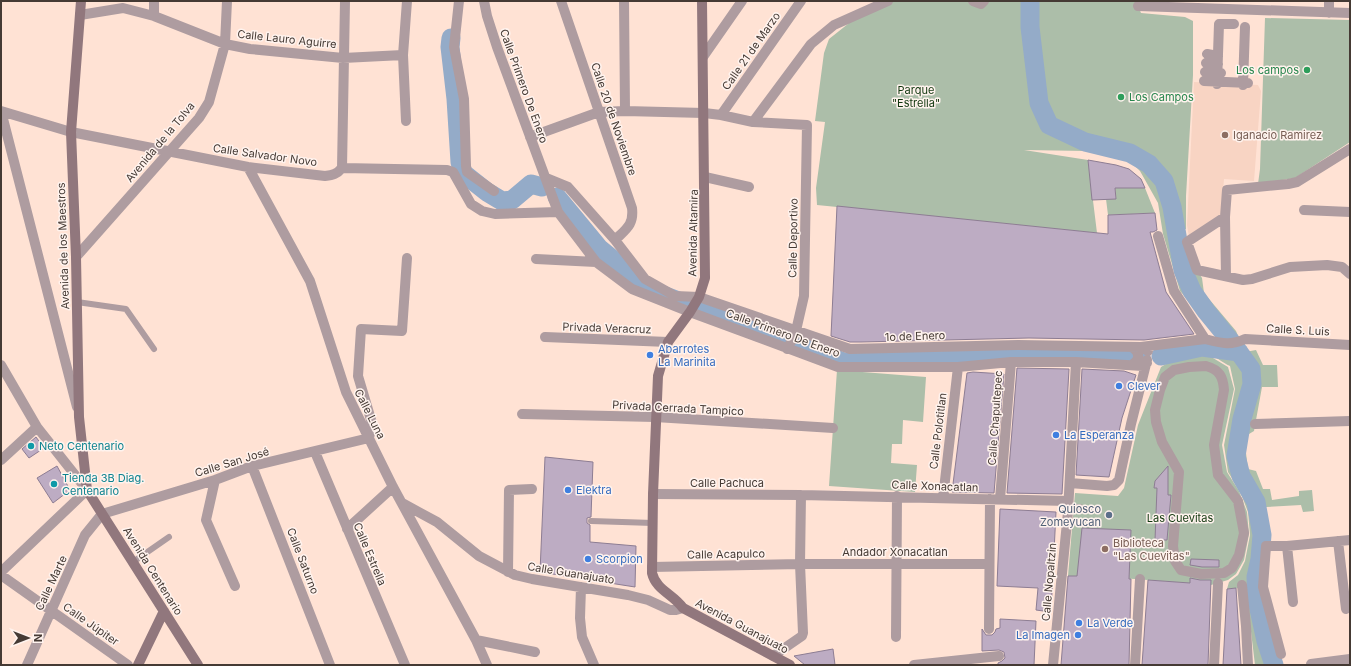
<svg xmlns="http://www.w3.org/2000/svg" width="1351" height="666" viewBox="0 0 1351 666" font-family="Inter,sans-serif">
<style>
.built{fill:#f8d4c3}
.green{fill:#acbea9}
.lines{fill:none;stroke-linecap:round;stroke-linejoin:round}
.river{stroke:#94abc8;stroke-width:19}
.building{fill:#bdacc3;stroke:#8d7d93}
.lane{stroke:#ae9ca0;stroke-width:6}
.street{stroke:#ae9ca0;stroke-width:10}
.secondary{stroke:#91777d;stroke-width:10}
.leisure-dot{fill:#2e9e5b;stroke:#fff3ee;stroke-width:1.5}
.education-dot{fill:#8d6e63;stroke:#fff3ee;stroke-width:1.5}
.shop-dot{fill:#3f7fe0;stroke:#fff3ee;stroke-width:1.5}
.culture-dot{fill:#0f9aa8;stroke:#fff3ee;stroke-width:1.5}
.service-dot{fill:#5c6f8a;stroke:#fff3ee;stroke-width:1.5}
.labels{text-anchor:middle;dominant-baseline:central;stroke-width:3;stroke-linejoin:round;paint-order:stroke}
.street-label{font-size:11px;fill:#453a34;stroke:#fff3ee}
.leisure-label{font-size:11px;fill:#27864d;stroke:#fff3ee;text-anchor:end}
.park-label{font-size:11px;fill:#11370e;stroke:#fff3ee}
.education-label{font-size:11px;fill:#785e54;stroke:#fff3ee;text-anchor:start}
.shop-label{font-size:11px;fill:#366cbe;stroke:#fff3ee;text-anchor:start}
.culture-label{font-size:11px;fill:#0d838f;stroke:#fff3ee;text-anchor:start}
.service-label{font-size:11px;fill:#4e5e75;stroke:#fff3ee;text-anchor:end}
</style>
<rect width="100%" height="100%" fill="#ffe2d4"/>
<path class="built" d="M1194 82 1258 85 1261 91 1254 181 1224 179 1221 217 1189 237 1187 225Z"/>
<path class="green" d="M888 1H1136L1141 13 1185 17 1193 21V75L1186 196V229H1180L1185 252 1202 278 1204 293 1236 331 1245 352 1256 350 1263 365H1277L1278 387H1262L1254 431 1244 437 1248 469 1256 471 1263 489H1270L1272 500 1299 496V491L1312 490 1314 511 1303 512 1301 505 1266 507 1265 513 1256 521C1259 534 1259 545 1257 558 1256 565 1253 572 1253 579 1252 607 1261 635 1269 663L1280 665H1255L1249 615 1238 588 1227 589 1229 582 1238 575 1245 561 1250 535 1248 512 1240 491 1228 472 1224 445 1235 389 1230 366C1223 363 1214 355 1207 354 1193 351 1173 358 1161 365L1163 357 1203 349 1236 354 1180 291 1163 234 1158 203 1140 171 1131 162 1111 155 1086 151 1024 150 1088 160 1097 233 817 205 816 188 825 122 815 121 824 53 829 39 863 12Z
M1265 18 1350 20V142L1295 178 1258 184 1260 169Z
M1115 188H1145L1155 213 1108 215 1106 199H1116Z
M1208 355 1228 367 1234 389 1222 445 1227 472 1239 491 1247 512 1249 534 1244 560 1236 574 1228 580 1211 585 1135 579 1068 576 1075 493 1118 496 1124 488 1138 425 1161 367 1171 361 1189 356Z
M837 370 926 377 923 422 903 420 902 444H892L891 463 917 465 915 492 829 486Z"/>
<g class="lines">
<path class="river" d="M1030 1V27L1039 103 1049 125 1085 142 1130 153 1149 164 1164 181 1172 207 1183 270 1192 291 1206 311 1233 344 1251 369 1252 384 1242 419 1236 456 1241 476 1256 502 1262 535 1260 559 1256 577 1257 600 1266 641 1274 665
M451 38 450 47 456 99 460 162 463 173 487 192 502 201 512 200 531 184 542 187
M557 197 599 248 650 290 684 303 704 307 792 340 843 362 1009 355 1141 357
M1161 356 1202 347 1239 352"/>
</g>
<path class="building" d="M1088 160 1116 165 1129 169 1141 179 1145 188H1115L1116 199 1092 200Z
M837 206 1108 234V215L1155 213 1157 230 1153 232H1150L1166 292 1194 334 1144 340 1029 338 861 342H850L831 336Z
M1017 368 1069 369 1062 494 1007 493Z
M1082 369 1124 371 1136 375 1122 418 1109 477 1076 475Z
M973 372 1004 374 994 493 952 492 967 373Z
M36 437 44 448 29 458 22 449Z
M545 457 593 462 591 517 587 518V523L590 525V542L636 546 635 587 540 572Z
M57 466 70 490 53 503 37 478Z
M1168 466V495H1171L1167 540H1155L1157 488H1154L1155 481Z
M1000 509 1056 512 1051 612 1036 610 1038 588 997 586Z
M1082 528 1131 530 1129 579H1131L1129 665H1061L1068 576H1077Z
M1191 559 1219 560V567H1202L1190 565Z
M1190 578 1200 580H1211L1208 665H1142L1148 580 1190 583Z
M1236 588 1241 665H1223L1227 589Z
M1000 619 1036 621 1034 665H998V663L1002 661 1005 658 1004 652 999 650 982 651V629L986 635H992L995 632 996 629 1000 628Z
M833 649 835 665H805L794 656Z"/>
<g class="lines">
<path class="lane" d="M77 302 126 309 154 349
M1068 507H1080
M591 521 653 523
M133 562 169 537"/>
<path class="street" d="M154 1V16
M459 1 454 47 464 99 466 166 467 172 494 191
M484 1 487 16 497 47 558 212 596 262 632 289 690 312 838 367H958L1011 362H1076L1143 366 1147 363
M561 1 632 208C634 225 626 229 615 240
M624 1 625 111
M973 1 981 4 984 1
M1329 1V13
M1138 6 1350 13
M80 15 123 8 154 16 225 44 250 49 343 58 403 55
M1207 54 1218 56
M703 57 742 1
M1206 63 1218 64
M1205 72 1221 73
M1204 81 1248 83
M1217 84 1219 24H1234
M1243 85 1245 27
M1 111 71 132 248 167 325 176C333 175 337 174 342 168L447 170 453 172 471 204 482 211 495 214 558 212
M1 111 77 407
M721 115 801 1
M406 121 403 55 407 1
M753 122 811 44 834 25 888 1
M530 137 599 112 625 111 704 113 721 115 753 122 807 125 804 296 795 335 787 349
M1350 149 1297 182 1288 184 1227 190 1225 217 1187 242 1197 270 1243 280 1252 279 1290 267 1327 265 1342 267 1350 274
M248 167 310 281 346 392 393 487 476 640 487 665
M342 168 345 1
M705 177 749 187
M546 178 568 187 615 240 645 279 675 296 699 297 850 349 1018 345 1141 347 1148 351
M1304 210 1350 212
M1225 217 1226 276
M1158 236 1174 291 1205 339C1221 343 1230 346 1245 339L1350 345
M76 257 199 118 209 102 225 44 227 1
M536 259 596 262
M545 337 668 342
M1132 347C1139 352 1141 359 1133 364
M1141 347 1205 339
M1 365 37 427 87 490 1 572
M1206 366C1220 370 1223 377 1224 390L1214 445 1218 475 1238 501 1244 533 1239 555 1232 568 1224 573 1201 574 1181 570 1175 561 1173 546 1179 472 1162 442 1156 422 1155 410 1160 390 1165 377 1174 370 1189 367Z
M522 414 655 417 833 428
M1255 424 1350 421
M315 452 405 665
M1 460 37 427
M252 466 330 665
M215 480 206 520 235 586
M1070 483 1107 486 1114 485 1119 480 1131 424 1147 360
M653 494 801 495 1068 501
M943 498 958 367
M1000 499 1011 362
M402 503 437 522 479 556 515 575 532 579 628 595 648 600 670 610H676L683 608
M347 529 393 487
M1338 541 1346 609
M1287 546 1293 602
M652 567 800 564H989
M508 572 509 490 532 489
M1 575 128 665
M1242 585 1246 626 1248 665
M581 587 580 618 582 637 594 665
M989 629 990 499
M896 637 897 496
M476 640 535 652
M1281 654 1263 587 1266 546H1287L1350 540
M773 656 802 636 803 633 800 564 801 495
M1311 664 1350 659
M27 665 85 535 102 514 215 480 252 466 369 438 372 423 358 376 361 329 402 331 407 258
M914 665 999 656
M1053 665 1068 512 1076 362
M1135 665 1140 579
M1214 665 1218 583"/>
<path class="secondary" d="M81 1 71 132 76 257 79 417 87 490 198 665
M702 1 705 278 699 297 690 312 668 342 658 376 653 494 652 573C656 590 673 594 683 608L790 665
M138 665 164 611"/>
</g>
<g class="leisure-dot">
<circle cx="1307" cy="70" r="4"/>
<circle cx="1121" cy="97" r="4"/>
</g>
<g class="education-dot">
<circle cx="1225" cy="135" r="4"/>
<circle cx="1105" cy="549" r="4"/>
</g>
<g class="shop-dot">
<circle cx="650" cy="355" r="4"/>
<circle cx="1119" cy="386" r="4"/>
<circle cx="1056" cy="435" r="4"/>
<circle cx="568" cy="490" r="4"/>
<circle cx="588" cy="559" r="4"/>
<circle cx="1079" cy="623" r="4"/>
<circle cx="1078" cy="635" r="4"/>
</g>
<g class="culture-dot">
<circle cx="31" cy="446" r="4"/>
<circle cx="54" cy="484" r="4"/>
</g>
<circle class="service-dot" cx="1109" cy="515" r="4"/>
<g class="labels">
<g class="street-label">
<text transform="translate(287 39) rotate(6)">Calle Lauro Aguirre</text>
<text transform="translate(751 51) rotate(-55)">Calle 21 de Marzo</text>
<text transform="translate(524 86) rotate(70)">Calle Primero De Enero</text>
<text transform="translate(614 119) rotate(71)">Calle 20 de Noviembre</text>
<text transform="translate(160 142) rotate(-50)">Avenida de la Tolva</text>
<text transform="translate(265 155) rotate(8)">Calle Salvador Novo</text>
<text transform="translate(693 233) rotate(-89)">Avenida Altamira</text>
<text transform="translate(793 238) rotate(-89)">Calle Deportivo</text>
<text transform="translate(63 246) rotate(-92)">Avenida de los Maestros</text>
<text transform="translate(607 328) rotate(2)">Privada Veracruz</text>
<text transform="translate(1298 330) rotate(3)">Calle S. Luis</text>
<text transform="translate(783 333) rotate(20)">Calle Primero De Enero</text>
<text transform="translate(915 336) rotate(-2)">1o de Enero</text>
<text transform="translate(678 408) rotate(3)">Privada Cerrada Tampico</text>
<text transform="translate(370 414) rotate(63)">Calle Luna</text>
<text transform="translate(995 418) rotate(-86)">Calle Chapultepec</text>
<text transform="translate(938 431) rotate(-83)">Calle Polotitlan</text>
<text transform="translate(232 462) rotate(-17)">Calle San José</text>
<text x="727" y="483">Calle Pachuca</text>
<text transform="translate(935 486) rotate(2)">Calle Xonacatlan</text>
<text x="895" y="552">Andador Xonacatlan</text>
<text transform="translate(370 554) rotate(67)">Calle Estrella</text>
<text transform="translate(726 554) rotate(-1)">Calle Acapulco</text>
<text transform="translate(303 561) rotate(69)">Calle Saturno</text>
<text transform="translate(153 571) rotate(58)">Avenida Centenario</text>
<text transform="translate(571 573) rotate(9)">Calle Guanajuato</text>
<text transform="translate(1049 582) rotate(-85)">Calle Nopaltzin</text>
<text transform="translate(51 583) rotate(-65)">Calle Marte</text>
<text transform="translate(91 624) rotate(35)">Calle Júpiter</text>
<text transform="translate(742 626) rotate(28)">Avenida Guanajuato</text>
</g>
<g class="leisure-label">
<text x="1299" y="70">Los campos</text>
<text x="1129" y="97" text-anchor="start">Los Campos</text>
</g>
<g class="park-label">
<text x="916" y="90">Parque<tspan x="916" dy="13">"Estrella"</tspan></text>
<text x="1180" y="518">Las Cuevitas</text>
</g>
<g class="education-label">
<text x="1233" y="135">Iganacio Ramirez</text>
<text x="1113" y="543">Biblioteca<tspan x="1113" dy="13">"Las Cuevitas"</tspan></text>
</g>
<g class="shop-label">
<text x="658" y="349">Abarrotes<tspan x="658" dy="13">La Marinita</tspan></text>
<text x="1127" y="386">Clever</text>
<text x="1064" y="435">La Esperanza</text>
<text x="576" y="490">Elektra</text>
<text x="596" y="559">Scorpion</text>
<text x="1087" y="623">La Verde</text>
<text x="1070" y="635" text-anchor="end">La Imagen</text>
</g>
<g class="culture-label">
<text x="39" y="446">Neto Centenario</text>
<text x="62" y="478">Tienda 3B Diag.<tspan x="62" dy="13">Centenario</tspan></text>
</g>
<g class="service-label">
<text x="1101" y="509">Quiosco<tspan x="1101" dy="13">Zomeyucan</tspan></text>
</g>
</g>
<rect width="1351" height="666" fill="none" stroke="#453a34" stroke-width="4"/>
<g transform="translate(28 638) rotate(90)" stroke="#fff3ee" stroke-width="3" paint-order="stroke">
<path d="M0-3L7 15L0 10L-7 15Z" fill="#453a34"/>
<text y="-6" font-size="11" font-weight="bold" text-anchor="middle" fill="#453a34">N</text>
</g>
</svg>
